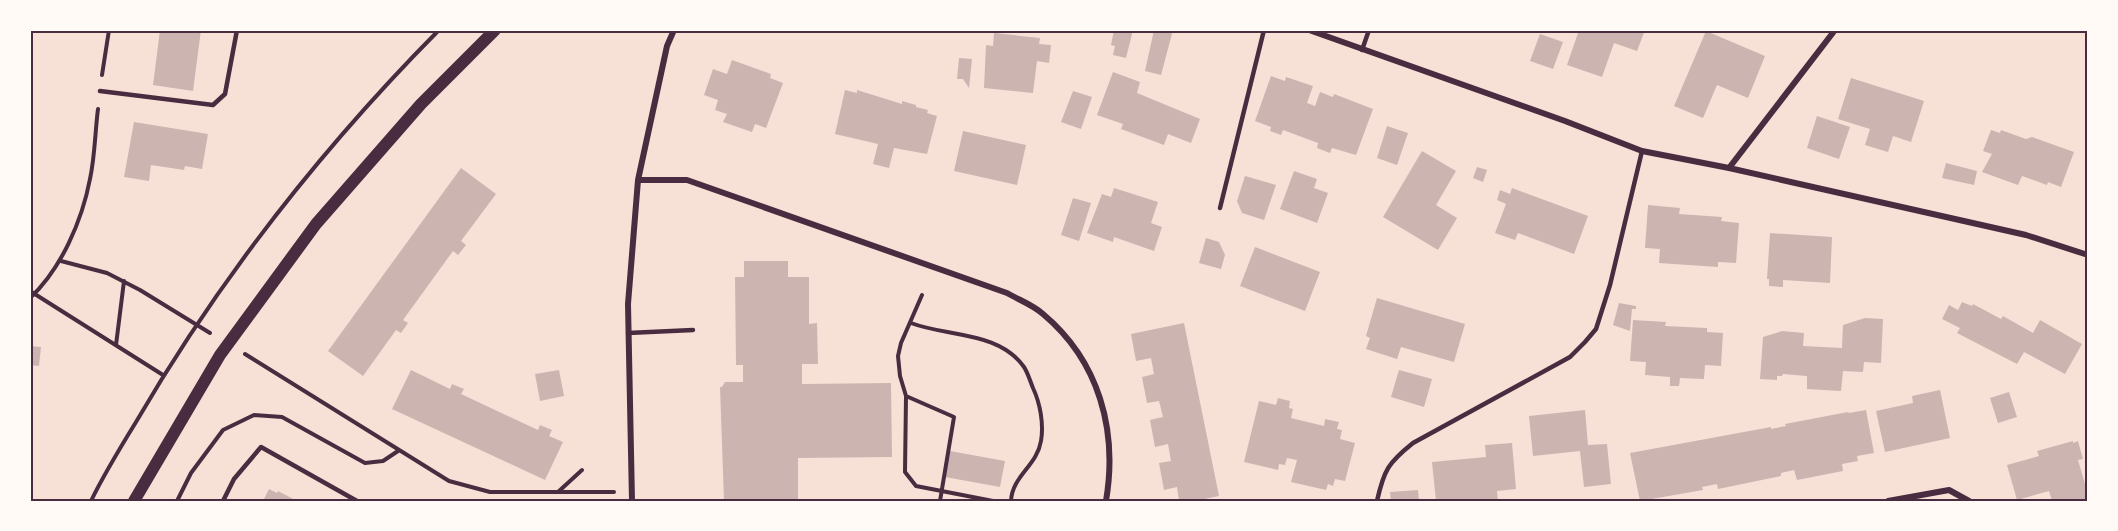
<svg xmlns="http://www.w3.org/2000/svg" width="2118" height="531" viewBox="0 0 2118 531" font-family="Karla,sans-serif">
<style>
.building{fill:#ccb4b1}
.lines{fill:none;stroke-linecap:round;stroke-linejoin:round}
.path{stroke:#4a2c40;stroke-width:4}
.service{stroke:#4a2c40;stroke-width:4.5}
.minor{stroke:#4a2c40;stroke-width:6}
.secondary{stroke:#4a2c40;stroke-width:12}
.neatline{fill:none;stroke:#4a2c40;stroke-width:2}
</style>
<rect width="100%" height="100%" fill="#f7e1d7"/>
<path class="building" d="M160 30H201L193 91 153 85Z
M1114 30H1133L1126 58 1113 55 1115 46 1111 45Z
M1154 30H1173L1161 75 1145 71Z
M1579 30H1645L1637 51 1614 43 1602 77 1567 65Z
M1706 31 1765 56 1748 98 1717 85 1703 118 1674 106Z
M994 33 1040 38 1039 44 1051 45 1049 63 1037 61 1033 93 984 88 986 45 993 46Z
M1540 34 1563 42 1553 69 1530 61Z
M959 58 972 59 969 88 963 79H957Z
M732 60 771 74 770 78 783 83 766 128 755 124 752 132 723 122 727 114 715 110 718 100 704 95 713 69 727 74Z
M1113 72 1140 82 1137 93 1200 119 1191 143 1168 134 1164 145 1121 129 1123 124 1097 115Z
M1271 76 1285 81 1286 77 1313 86 1307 103 1315 106 1320 92 1333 97 1334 94 1373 109 1356 155 1332 148 1330 153 1317 148 1318 143 1283 130 1281 135 1270 131 1271 127 1255 121Z
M1851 78 1924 101 1911 142 1893 136 1888 152 1865 145 1870 129 1838 119Z
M845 90 857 93V90L902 104V101L916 105V107L928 110 927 113 937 116 927 154 894 148 889 168 873 164 878 144 835 134Z
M1073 91 1092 97 1081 129 1061 122Z
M1817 116 1850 127 1839 159 1807 148Z
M134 122 208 134 202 169 185 166 184 170 151 165 149 181 124 177Z
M1387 126 1408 133 1397 165 1377 158Z
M1991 130 2000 133 2001 130 2026 139 2032 137 2074 152 2061 187 2048 182 2047 185 2022 176 2018 185 1982 172 1992 154 1983 151Z
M963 131 1026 145 1017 185 954 171Z
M1422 151 1456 171 1436 205 1457 218 1438 250 1383 217Z
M1946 163 1977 171 1974 185 1942 178Z
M1477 167 1487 170 1483 182 1473 178Z
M461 168 496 194 461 241 466 245 458 255 453 251 403 320 408 323 401 333 396 330 363 376 328 351Z
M1294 171 1317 179 1314 188 1328 193 1317 223 1280 209Z
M1245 176 1276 185 1264 220 1242 213 1237 201Z
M1114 188 1158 202 1151 223 1162 227 1154 251 1114 237 1113 242 1087 233 1102 194 1111 197Z
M1512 188 1588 216 1574 254 1518 233 1515 240 1495 233 1506 204 1497 200 1500 190 1510 194Z
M1073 198 1091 203 1079 241 1061 235Z
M1648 205 1680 208 1679 214 1722 217 1721 221 1739 223 1736 263 1718 262V267L1659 263 1660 249 1645 248Z
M1770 233 1832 237 1830 283 1783 280V287L1769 286V279H1767Z
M1206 238 1219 242 1225 255 1221 269 1199 263Z
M1255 247 1320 272 1305 311 1240 286Z
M744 261H788V277H809V324L817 323 818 364H802V384L891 383 892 457 798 458V501H724L720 387H722L725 382H743V365H736L735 277H744Z
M1377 298 1465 324 1454 362 1401 347 1397 359 1366 349 1370 338 1366 336Z
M1962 302 1972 306 1973 304 2001 319 2003 316 2033 333 2040 320 2082 344 2065 374 2024 352 2017 364 1957 333 1960 328 1942 319 1949 305 1958 310Z
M1619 303 1636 306V309H1632L1630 331 1613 325Z
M1865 318 1883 319 1881 363 1864 362 1863 372 1843 371 1841 391 1807 389V376L1783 374 1782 376H1777V380L1760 379 1763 337 1782 331 1804 333 1803 346 1842 348 1843 325Z
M1633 320 1666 322 1665 326 1707 328V332L1723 333 1721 366 1705 365 1704 379 1680 378 1679 386H1670V377L1645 375 1646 362 1630 361Z
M1184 323 1219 496 1195 501H1179L1177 487 1164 490 1159 463 1171 461 1168 444 1155 447 1150 420 1163 417 1159 401 1147 403 1142 377 1154 374 1151 358 1136 361 1131 334Z
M30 346 41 347 39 366 30 365Z
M411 370 450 389 452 384 464 389 461 394 538 430 540 425 552 430 549 436 563 442 545 480 392 409Z
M559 370 564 396 540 401 535 374Z
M1399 370 1432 379 1424 407 1391 397Z
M1940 390 1950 438 1885 452 1876 411 1913 403 1912 396Z
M2009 392 2017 417 1998 423 1990 398Z
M1278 398 1290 401 1289 408 1293 409 1291 418 1324 426 1325 419 1339 422 1337 429 1342 430 1340 439 1355 443 1345 481 1335 479 1333 486 1328 484 1326 490 1291 482 1297 460 1287 458 1285 465 1279 464 1278 470 1244 462 1259 401 1276 405Z
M1585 410 1588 445 1607 444 1611 484 1584 487 1580 451 1533 456 1529 416Z
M1866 410 1874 453 1857 456 1858 461 1842 464 1843 471 1797 480 1794 470 1781 473V476L1718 489 1717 484 1702 487 1703 490 1640 501 1630 453 1771 427V429L1786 426 1785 424 1848 412 1849 413Z
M2073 441V443L2078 441 2083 459 2078 460 2088 494V501H2052L2049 491 2017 500 2007 465 2039 456 2037 451Z
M1512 443 1516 489 1497 491 1498 501H1436L1432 462 1486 457 1485 445Z
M950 451 1005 461 1000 487 945 477Z
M269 489 277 493 278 491 297 501H263Z
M1418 490 1419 501H1391L1390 492Z"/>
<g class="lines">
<path class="path" d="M102 75 109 30
M61 261 107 273 140 290 210 333
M30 291 163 375
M922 295 901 343 898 356 900 376 906 396 905 472 916 486 993 501
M30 298C61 269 82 221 90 179 95 156 95 132 98 109
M911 323C947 337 999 331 1024 367 1028 373 1030 381 1033 388 1040 403 1044 424 1041 441 1037 466 1012 476 1011 501
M116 345 124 281
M245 354 449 481 490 492H614
M906 396 954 417 940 501
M558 492 582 470
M91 501C104 474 120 448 136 422 220 278 322 148 439 30
M177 501 191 473 223 430 254 415 282 417 365 463 383 461 398 451"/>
<path class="service" d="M1362 50 1369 30
M100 91 213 105 225 94 237 30
M1220 208 1264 30
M628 333 693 330
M223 501 234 479 261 447 357 501
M1377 501C1384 470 1388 463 1413 443L1570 357 1585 342 1596 329 1610 285 1642 151"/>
<path class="minor" d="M1309 30 1565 121 1642 151 1729 168 2026 235 2088 255
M1729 168 1835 30
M638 180H687L1007 293C1019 300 1033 305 1043 314 1099 361 1118 430 1106 501
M632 501 628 304 638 180 667 46 674 30
M1888 501 1949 490 1969 501"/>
<path class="secondary" d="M134 501 220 355 316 224 421 104 495 30"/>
</g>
<rect width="2118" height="531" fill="none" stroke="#fffaf5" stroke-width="63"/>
<rect x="32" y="32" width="2054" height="468" class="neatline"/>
</svg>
